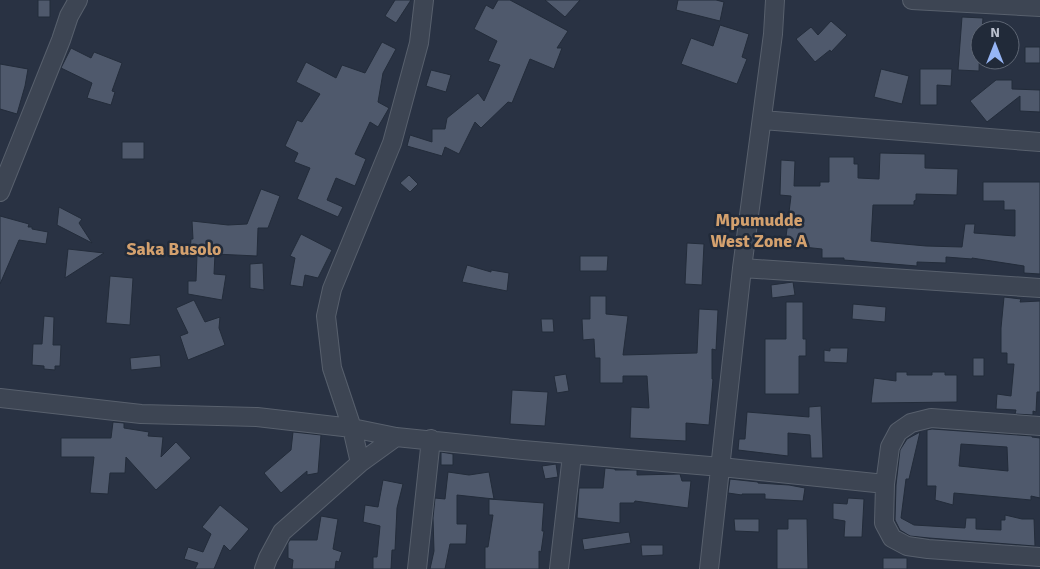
<svg xmlns="http://www.w3.org/2000/svg" width="1040" height="569" viewBox="0 0 1040 569" font-family="Signika,sans-serif">
<style>
.building{fill:#4f596c;stroke:#232c3a;fill-rule:evenodd}
.lines{fill:none;stroke-linecap:round;stroke-linejoin:round}
.minor-casing{stroke:#58606d;stroke-width:20}
.minor{stroke:#3d4553;stroke-width:18}
.labels{text-anchor:middle;dominant-baseline:central;stroke-width:5;stroke-linejoin:round;paint-order:stroke}
.quarter-label{font-size:18px;font-weight:bold;fill:#d4a16e;stroke:#212a39}
</style>
<rect width="100%" height="100%" fill="#293243"/>
<path class="building" d="M38 0H50V17H38Z
M395 0H411L396 23 385 16Z
M498 0H510L568 31 557 48H562L554 69 530 59 512 103 508 102 481 128 475 122 459 154 445 147 442 156 407 146 410 135 432 142V129H445L447 118 478 93 484 101 500 65 488 61 497 41 474 29 486 5 493 9Z
M545 0H580L565 17Z
M678 0H716L724 2 720 21 676 10Z
M962 17 983 18 982 30H980L979 71 958 70Z
M831 21 847 35 831 52 830 50 815 62 796 39 811 27 818 35Z
M720 25 749 34 742 57 747 59 737 84 681 64 691 38 713 46Z
M382 42 396 49 383 73 378 102 389 108 378 127 370 122 355 154 366 159 355 186 336 178 327 200 343 207 338 217 297 199 310 168 294 162 298 153 285 146 297 120 302 122 320 94 296 82 306 62 336 78 342 65 365 73Z
M1025 47H1040V63H1025Z
M71 48 91 58 94 52 122 63 112 91 115 92 111 105 87 98 92 83 61 68Z
M0 64 28 69 25 86 17 114 0 109Z
M881 69 909 76 902 104 874 97Z
M920 69H952L951 86 937 85V105H920Z
M431 70 451 75 446 92 426 86Z
M996 80H1012V89L1040 90V112L1020 111V96L987 122 970 101Z
M122 142H144V159H122Z
M880 153 925 154V168L958 169 957 195 916 194V200L914 201V205H873L871 241 926 246 962 247 965 224H975L974 233 1015 236V210H1004V201H983V182H1040V274L1024 273V266L972 258V259L946 257V263L917 262V266L844 260V258H822V249L785 245 791 196 780 195 781 160 795 161 794 186H820V182H829V157H854V164H858V178L879 179Z
M409 175 418 184 410 192 400 183Z
M261 189 280 196 268 228H258L257 256 215 254 214 274 226 275 222 300 188 294V281H196L197 255 190 254 191 239H193L192 221 228 225 247 224Z
M59 207 82 219 79 223 92 243 57 225Z
M0 216 29 224 28 227H32V229L48 232 46 244 19 240 0 284Z
M301 234 332 250 318 278 305 275 303 287 290 285 295 258 290 256Z
M687 243 704 244 702 285 685 284Z
M68 249 104 253 65 278Z
M580 256H608L607 271H580Z
M263 263 264 290 250 288V264Z
M467 265 491 272V270L509 273 507 291 462 282Z
M110 276 133 278 130 325 106 323Z
M793 282 795 295 772 298 771 285Z
M590 296H606V314L628 316 623 355 697 353 699 309 718 310 716 350 712 349V379H713L709 425 686 423V441L630 438 631 407 649 408 647 376H623V383H600V358H595L594 339 583 340 582 319H590Z
M1004 297 1021 299 1020 302 1040 301V392H1037L1036 412 1033 411V415L1015 414 1016 410 996 409 997 394 1011 396 1014 364H1007V353H1001V328Z
M194 300 205 322 220 317 219 328 225 345 188 360 180 336 188 333 176 308Z
M786 302H803V339H806V356H799V394H765V339H786Z
M853 304 886 307 885 322 852 319Z
M44 316 54 317 53 345H61L60 366H55V370L44 369V366L32 365 33 344H42Z
M541 319H553L554 332H542Z
M830 348H848L847 363 824 362V350L830 351Z
M160 355 161 367 131 370 130 358Z
M973 358H984V376H973Z
M896 372H907V375H932V372H945V375H957V402L871 403 874 378 896 381Z
M566 374 569 391 557 393 554 376Z
M512 390 548 392 545 426 510 424Z
M821 406 823 458H811L810 435 788 433V456L738 450 739 439H745L747 412 809 417V407Z
M113 422 124 423V428L149 432 148 436 163 437 161 457 176 442 191 458 156 490 126 457 125 473H110L108 494 90 493 94 457H61V438H111Z
M932 429 1032 436V437L1040 438V498L1031 496V500L954 493 953 505 935 500 936 486H927V430ZM961 444 1007 447 1008 471 959 466Z
M293 432 321 435 318 473 307 475V471L281 493 264 473 291 450Z
M920 432 909 479H906L901 518 914 525 965 528 966 518H976V529L1001 530V520H1005V515L1022 519H1034L1035 546 929 538 910 536 900 530 895 520 896 485 900 450 907 439Z
M441 452 453 454V465H441Z
M556 464 558 477 545 479 542 466Z
M605 468 615 469V470H637V475L680 474 682 481H691L688 508 635 501 634 503H620V523L577 518 579 488H603Z
M448 472 469 475 489 472 494 499 457 495V524H467L466 544H450L445 569H430L434 551 433 518 435 498 445 499Z
M730 479 758 482V483L789 485 805 488 803 501 765 499V494H742V495L728 493Z
M383 480 403 484 397 508 395 550H392L391 569H373V557H377L380 526 363 522 365 505 378 507Z
M848 498 864 499 862 537H844L845 521 833 519V503L847 504Z
M489 499 544 503 542 531H544L541 552 539 551V569H485V547H488L493 515H489Z
M220 505 249 529 230 551 224 545 214 569H195L198 563 184 559 188 547 203 552 211 534 202 527Z
M321 516 338 519 333 549 342 552 339 562 336 561 335 569H292L293 560 288 558V543L290 540H317Z
M734 519H759V532L735 531Z
M788 519H807L808 569H777V529H788Z
M629 532 631 543 584 550 582 539Z
M641 545H663V555L642 556Z
M883 558H907V569H883Z"/>
<g class="lines">
<defs>
<path id="minor" d="M912 0 1040 7
M762 120 1040 142
M0 192 61 40 69 16 78 0
M742 268 1040 288
M0 398 141 414 257 417 352 428 396 437 523 450 721 467 885 484
M1040 426 931 418 911 423 898 432 890 447 885 484 884 523 892 538 907 546 928 549 1040 557
M360 463 352 428 332 368 326 316 332 289 392 143 419 43 424 0
M264 569 268 558 282 532 360 463 396 437
M417 569 431 439
M559 569 572 455
M709 569 742 268 773 34 775 0"/>
</defs>
<use href="#minor" class="minor-casing"/>
<use href="#minor" class="minor"/>
</g>
<g class="labels">
<g class="quarter-label">
<text x="759" y="220">Mpumudde<tspan x="759" dy="21">West Zone A</tspan></text>
<text x="174" y="249">Saka Busolo</text>
</g>
</g>
<g transform="translate(995 45)"><circle r="24" fill="#212a39" stroke="#5e6674"/>
<path d="M0-4L9 19L0 12L-9 19Z" fill="#96b5f5"/>
<text y="-8" font-size="14" font-weight="bold" text-anchor="middle" fill="#bac0cd">N</text>
</g>
</svg>
